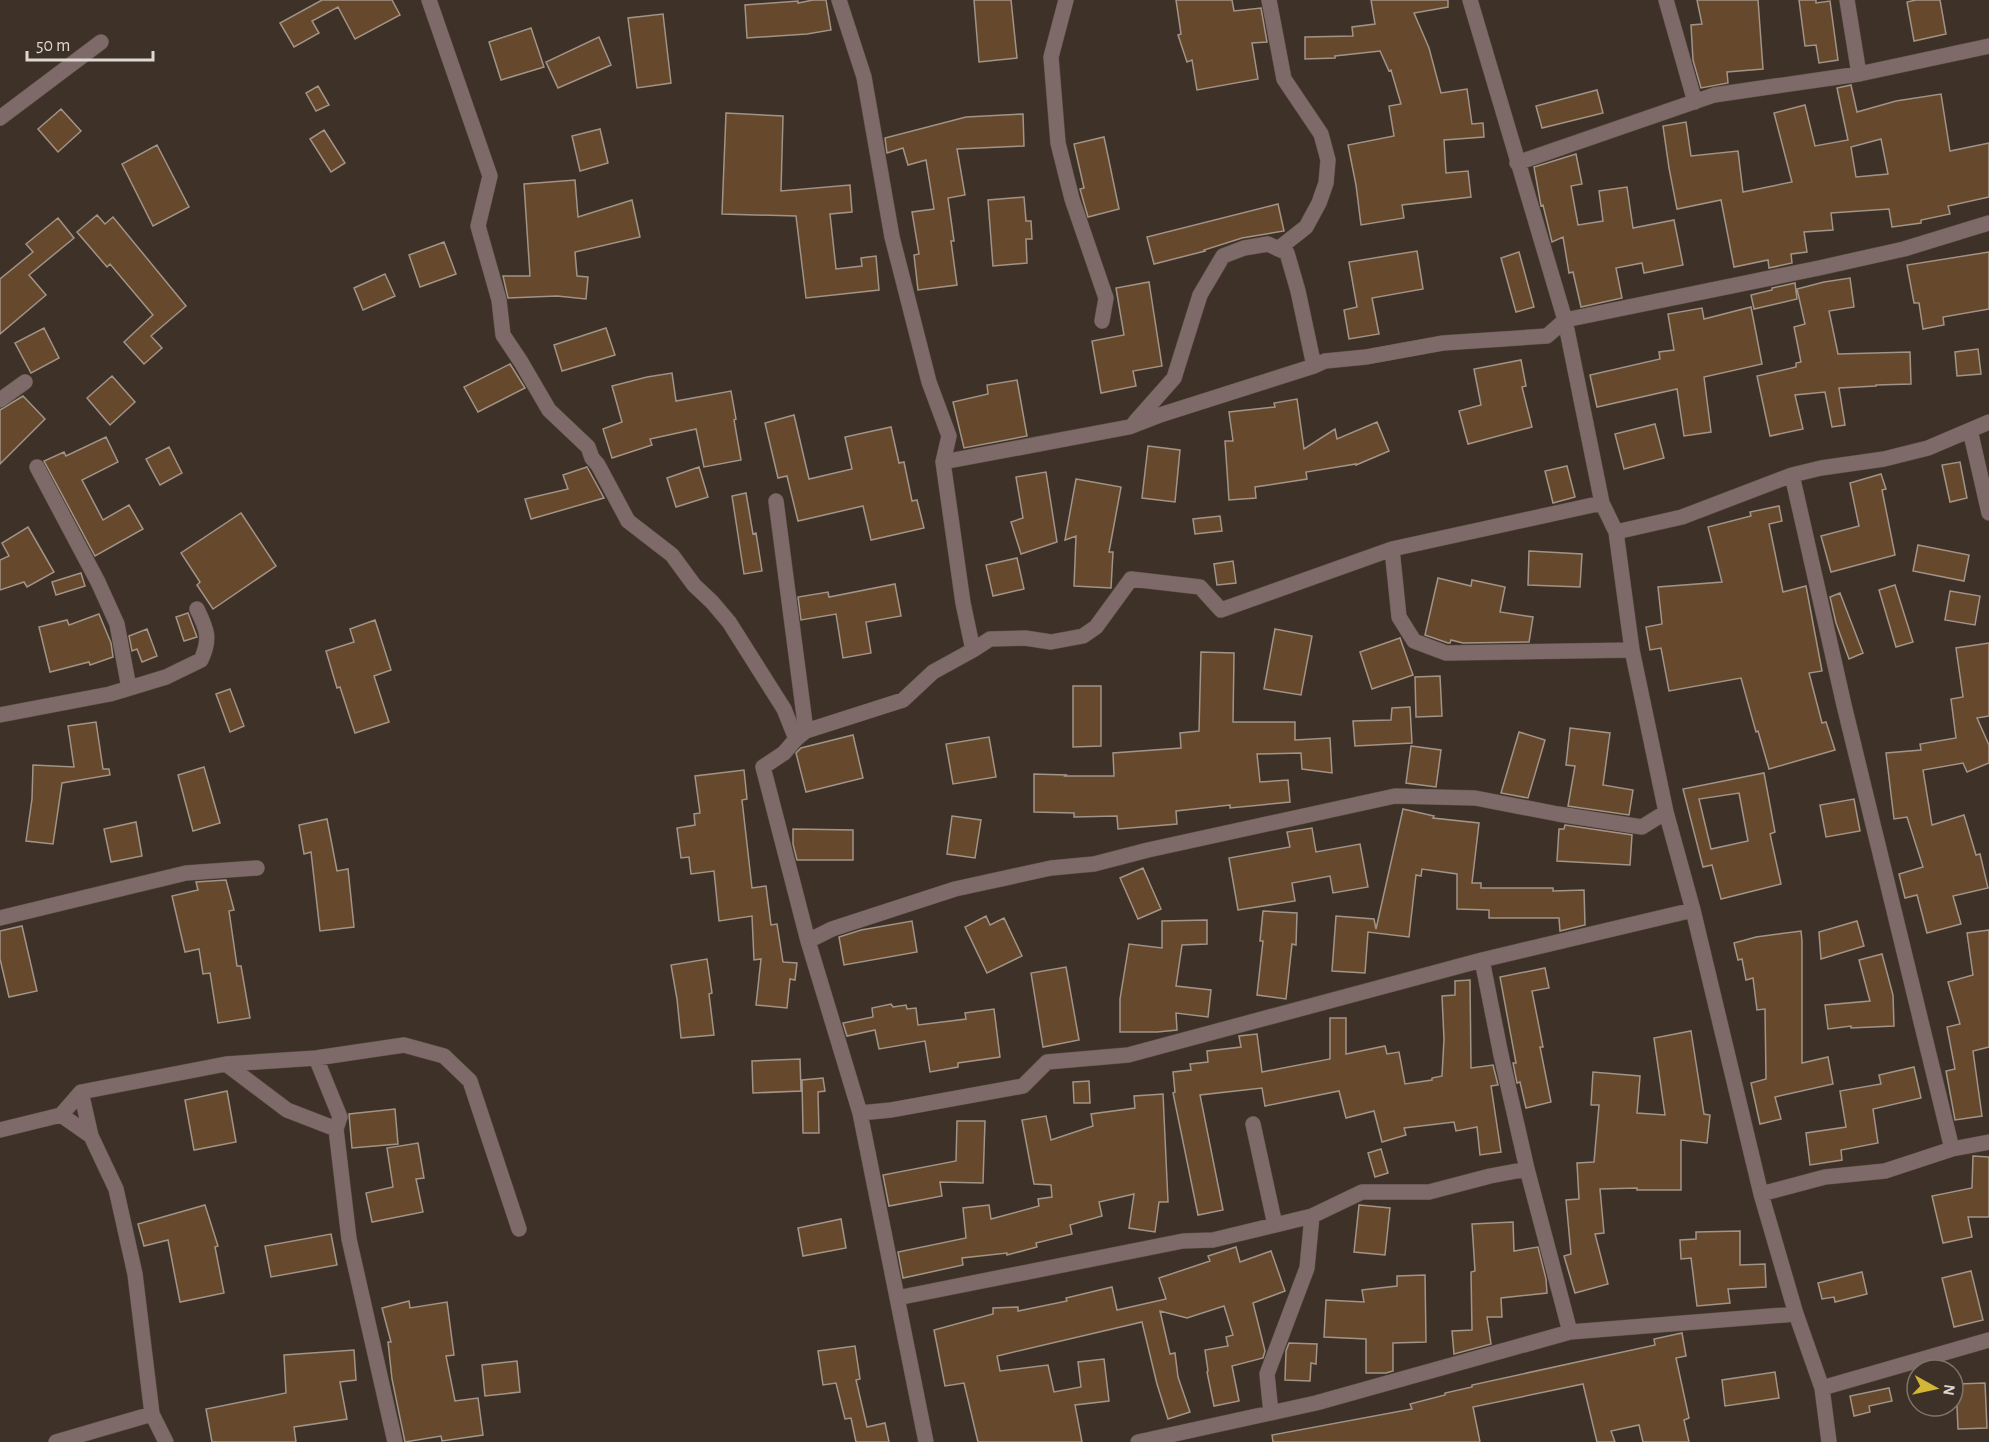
<svg xmlns="http://www.w3.org/2000/svg" width="1989" height="1442" viewBox="0 0 1989 1442" font-family="'Alegreya Sans',sans-serif">
<style>
.building{fill:#66482d;stroke:#a29387;stroke-width:1.5;fill-rule:evenodd}
.lines{fill:none;stroke-linecap:round;stroke-linejoin:round}
.minor-casing{stroke:#5b5046;stroke-width:16}
.minor{stroke:#7e6a68;stroke-width:15}
</style>
<rect width="100%" height="100%" fill="#3e3228"/>
<path class="building" d="M322 0H392L400 15 355 39 338 7 312 21 319 33 294 47 280 23Z
M813 0H826L831 30 807 34 747 38 745 5 798 1V3Z
M974 0H1011L1017 58 979 62Z
M1176 0H1232L1234 11 1261 8 1267 42 1252 43 1258 79 1197 90 1192 60 1187 62 1178 35 1181 34Z
M1371 0H1448V7L1414 13 1429 48 1441 93 1467 89 1472 124 1483 123 1484 137 1444 140 1446 173 1468 171 1471 197 1402 205 1404 218 1361 225 1356 185 1348 145 1394 136 1389 106 1401 104 1391 70 1389 71 1380 51 1335 56V58L1305 59V37L1353 36 1352 27 1375 24Z
M1697 0H1758L1763 69 1727 72 1728 83 1701 88 1693 60 1691 25 1702 24Z
M1799 0H1816V3L1830 1 1838 60 1819 63 1816 45 1805 46Z
M1916 0H1940L1946 34 1914 41 1907 2Z
M663 14 671 83 637 88 628 18Z
M531 28 544 67 501 80 489 42Z
M599 37 611 65 558 88 546 62Z
M1851 85 1857 112 1896 101 1941 94 1950 151 1989 143V197L1948 206 1950 214 1921 220V223L1892 227 1889 209 1831 213 1833 230 1804 232 1807 252 1791 254 1792 263 1769 268 1768 260 1734 267 1721 200 1677 209 1669 168 1663 126 1686 122 1691 156 1738 151 1743 192 1792 182 1774 113 1805 105 1815 146 1848 140 1837 88ZM1881 139 1888 174 1856 177 1851 147Z
M318 86 329 105 316 111 306 93Z
M1597 90 1603 113 1542 128 1536 106Z
M61 109 81 131 58 152 38 129Z
M726 113 783 116 781 191 850 185 852 212 830 214 836 269 862 266 861 258 876 256 879 290 806 298 796 216 722 214Z
M1023 114 1024 146 957 149 965 195 948 198 954 241H951L957 285 918 290 914 255 919 254 912 212 934 209 926 160 908 165 903 148 887 153 885 138 966 117Z
M600 129 608 163 580 171 572 136Z
M324 130 345 163 331 172 310 139Z
M1104 137 1119 209 1088 217 1080 189 1084 188 1074 144Z
M157 145 189 207 153 226 122 164Z
M1576 154 1582 184 1571 186 1578 225 1603 221 1599 191 1627 187 1633 228 1674 220 1683 265 1644 273 1642 263 1616 268 1622 298 1581 307 1573 272 1569 273 1563 237 1552 242 1543 205 1541 206 1534 167Z
M575 180 578 217 632 200 640 237 575 252 577 276 588 277 586 299 557 296 508 298 503 276H530L524 184Z
M1024 197 1026 221H1031L1032 239H1026L1027 263 993 266 988 200Z
M1278 204 1284 231 1242 238 1204 250 1205 251 1154 264 1147 237Z
M97 215 105 224 113 217 186 306 151 336 162 348 144 364 124 342 153 315 110 264 107 267 77 232Z
M58 218 74 238 29 275 46 295 0 334V279L33 252 26 244Z
M444 242 456 274 420 287 409 255Z
M1417 251 1423 289 1372 298 1379 334 1349 339 1344 310 1357 307 1349 262Z
M1519 252 1534 307 1516 312 1501 258Z
M1989 252V309L1943 317 1944 325 1923 329 1919 303H1914L1907 265Z
M385 274 395 296 363 310 354 288Z
M1850 278 1854 307 1829 311 1838 354 1910 352 1911 384 1876 385V386L1839 388 1845 425 1832 427 1825 392 1795 395 1803 429 1770 436 1757 376 1796 367V363L1801 362 1794 327 1805 324 1797 289 1824 282Z
M1149 282 1162 366 1133 371 1136 386 1101 393 1092 341 1124 335 1116 288Z
M1795 283 1797 299 1754 309 1751 295 1772 290V288Z
M1751 307 1762 364 1704 377 1711 432 1684 436 1677 389 1597 407 1590 375 1660 359 1659 352 1674 350 1668 314 1702 308 1704 319Z
M44 328 59 358 31 373 15 343Z
M606 328 615 355 562 371 554 345Z
M1978 349 1981 374 1957 376 1955 352Z
M1521 360 1526 386 1522 387 1532 427 1468 444 1459 411 1481 405 1474 369Z
M510 364 525 388 478 412 464 387Z
M672 373 676 401 731 391 736 419 734 420 741 460 704 467 696 429 650 439 652 445 612 458 603 429 622 422 612 386 647 377Z
M112 376 135 402 110 425 87 398Z
M1017 380 1027 436 964 448 953 402 988 394 987 385Z
M23 396 45 419 0 464V410Z
M1297 399 1304 449 1335 429 1337 439 1377 422 1389 451 1356 465V464L1306 472 1307 479 1255 487 1256 498 1229 500 1225 441H1233L1229 412 1275 407 1274 403Z
M794 415 809 479 852 469 845 437 891 427 899 463 904 462 912 501 917 500 924 528 871 540 863 506 798 521 787 476 778 478 765 423Z
M1655 424 1664 458 1624 469 1615 434Z
M106 437 118 462 82 480 103 520 129 505 143 529 95 556 44 461 64 452 66 456Z
M1148 446 1180 450 1175 502 1142 498Z
M169 447 182 473 160 485 146 459Z
M1960 462 1967 498 1950 502 1942 465Z
M1567 466 1575 497 1553 503 1545 471Z
M587 467 604 498 531 519 525 499 568 489 563 475Z
M699 467 708 497 676 507 667 478Z
M1046 472 1057 542 1021 554 1011 522 1023 518 1016 477Z
M1881 474 1886 489 1882 490 1895 555 1831 572 1821 536 1859 526 1850 483Z
M1076 479 1121 487 1109 552H1113L1111 588 1074 586 1076 536 1065 540Z
M746 493 753 534 756 533 762 571 744 574 732 496Z
M1779 506 1782 521 1769 524 1783 592 1806 586 1822 671 1809 673 1822 723 1826 722 1835 750 1769 769 1758 731 1756 732 1741 678 1669 691 1661 648 1650 650 1646 627 1662 624 1658 587 1722 582 1708 527 1751 516 1750 512Z
M241 513 276 566 213 609 197 585 200 582 181 553Z
M1220 516 1222 531 1195 534 1193 519Z
M28 527 54 572 27 587 24 582 0 590V560L9 556 2 543Z
M1918 545 1969 555 1964 581 1913 571Z
M1529 551 1582 554 1580 587 1528 585Z
M1017 558 1024 589 993 596 986 565Z
M1233 561 1236 583 1217 585 1214 564Z
M81 573 85 586 56 595 52 582Z
M1438 578 1471 586 1472 580 1505 587 1500 612 1533 617 1529 642 1463 643 1451 640 1450 643H1448L1425 635Z
M895 584 901 616 866 622 871 653 843 658 836 614 801 620 798 597 828 592 829 597Z
M1895 585 1913 642 1896 647 1879 590Z
M1950 591 1980 596 1975 625 1945 620Z
M1840 593 1863 653 1849 659 1836 623 1830 597Z
M188 613 197 637 184 641 176 617Z
M99 614 111 643 113 657 90 665 89 662 50 672 39 627 67 620 69 625Z
M375 620 391 670 374 676 389 722 355 733 340 687 337 688 326 651 354 642 350 629Z
M147 629 157 656 142 662 137 649 132 651 129 636Z
M1275 629 1312 636 1301 695 1264 689Z
M1400 638 1413 675 1372 689 1360 652Z
M1989 643V716L1977 718 1989 745V763L1967 772 1963 763 1923 770 1932 825 1964 815 1976 855 1980 854 1988 888 1953 896 1961 924 1927 933 1917 895 1905 898 1899 874 1923 867 1907 817 1894 819 1886 753 1921 750 1920 744 1956 738 1951 699 1963 697 1956 648Z
M1201 652 1234 653 1233 722H1295V740L1330 738 1332 773 1302 769 1301 753 1257 754 1260 782 1288 780 1290 802 1261 805 1230 808V805L1176 811 1177 824 1118 829 1117 816 1074 817V813L1034 812V774L1066 775 1065 776H1114L1113 753 1181 748 1180 733 1199 731Z
M1440 676 1442 716 1416 717 1415 677Z
M1073 686H1101V746L1073 747Z
M230 689 244 726 230 732 216 694Z
M1410 707 1412 743 1355 746 1353 721 1391 720 1392 708Z
M96 722 103 769H109L110 775 62 783 53 844 26 841 32 799 33 765 74 767 68 726Z
M1570 728 1610 733 1603 785 1633 790 1629 815 1568 806 1575 766 1566 765Z
M1519 732 1545 740 1528 798 1501 793Z
M853 735 863 778 806 792 796 753 801 748Z
M989 737 996 777 953 784 946 744Z
M1411 746 1441 750 1436 787 1406 783Z
M204 767 220 823 193 831 178 775Z
M744 770 747 799 742 800 752 888 766 886 771 925 777 924 783 962 797 963 795 980 790 979 787 1008 756 1005 761 959 754 960 752 916 719 921 714 871 691 874 689 857 681 858 677 828 695 825 694 814 700 813 695 776Z
M1764 773 1775 832 1770 834 1781 884 1721 899 1712 865 1703 867 1683 789ZM1739 793 1748 841 1711 849 1699 799Z
M1854 799 1860 831 1826 837 1820 805Z
M1403 809 1434 816 1433 818 1479 823 1472 883H1481V888H1553V891L1584 890 1585 925 1560 931 1559 918H1489V910L1457 909V874L1422 869 1421 876 1416 875 1409 937 1368 932 1365 973 1332 971 1336 916 1374 919 1376 929Z
M952 816 981 820 975 858 947 854Z
M327 819 337 871 348 869 354 927 320 931 311 852 304 854 299 825Z
M136 822 142 856 111 862 104 829Z
M1565 825 1632 835 1630 865 1557 861 1559 829H1564Z
M1312 828 1316 852 1360 844 1368 887 1333 893 1330 876 1292 883 1295 901 1238 910 1229 858 1290 847 1287 832Z
M793 829 853 830V860H797L793 844Z
M1143 868 1161 909 1138 919 1120 878Z
M226 880 234 910 229 911 237 966H241L250 1018 218 1023 210 973 203 974 199 949 185 952 172 896 198 890 196 882Z
M1263 911 1297 913 1296 945 1292 944 1286 999 1257 995 1263 941H1260Z
M986 916 990 925 1004 918 1022 956 987 973 965 927Z
M1207 920V944L1182 945 1176 986 1211 990 1208 1017 1176 1013 1177 1030 1157 1032H1120V999L1129 944 1162 948V921Z
M912 921 917 952 844 965 839 937 861 930Z
M1857 921 1864 946 1821 959 1819 932Z
M22 926 37 991 9 997 0 959V931Z
M1989 930V1047L1973 1051 1982 1116 1955 1120 1946 1071 1955 1069 1947 1027 1960 1024 1948 982 1973 975 1967 933Z
M1801 931 1802 941V1063L1828 1057 1833 1084 1775 1097 1781 1119 1760 1124 1751 1083 1766 1079 1765 1009 1757 1010 1753 978 1746 980 1742 959 1738 960 1734 943 1756 937Z
M1882 954 1893 995 1894 1026 1851 1028V1026L1828 1029 1825 1005 1870 1001 1859 960Z
M707 959 712 993 709 994 714 1035 681 1038 677 999 671 965Z
M1066 967 1079 1040 1043 1047 1031 973Z
M1545 968 1549 988 1532 991 1543 1047H1540L1551 1102 1526 1108 1520 1082 1517 1083 1513 1063H1516L1500 977Z
M1470 980 1471 1068 1493 1065 1498 1085 1491 1086 1501 1152 1480 1155 1477 1127 1456 1131 1454 1122 1404 1128 1406 1135 1382 1142 1374 1111 1346 1118 1339 1091 1265 1106 1262 1088 1200 1095 1223 1210 1198 1215 1173 1093 1175 1092 1173 1072 1191 1070 1190 1064 1208 1062 1207 1051 1241 1047 1239 1036 1257 1034 1262 1072 1330 1059V1018H1346V1054L1385 1046 1387 1054 1399 1052 1405 1084 1432 1080V1078L1442 1076 1444 1039 1442 996 1455 995V981Z
M891 1004 893 1007 906 1005 907 1009 916 1008 918 1025 966 1019 965 1013 994 1009 1000 1057 958 1063V1067L930 1072 925 1041 879 1049 875 1030 847 1036 843 1023 873 1017 872 1008Z
M1691 1031 1704 1114 1710 1115 1707 1143 1681 1140V1190H1637V1188L1600 1189 1604 1233 1595 1234 1608 1284 1575 1293 1564 1256 1571 1254 1566 1200 1579 1199 1577 1163 1594 1162 1599 1105H1591L1593 1072 1640 1076 1637 1113 1665 1115 1654 1038Z
M800 1059 801 1091 753 1093 752 1061Z
M1914 1067 1921 1098 1873 1109 1878 1143 1841 1150 1842 1160 1810 1165 1806 1133 1846 1127 1840 1091 1881 1084 1879 1075Z
M823 1078 825 1091 818 1092 819 1133H803L802 1080Z
M1089 1081 1090 1103H1074L1073 1082Z
M227 1091 236 1142 194 1150 185 1100Z
M1163 1094 1168 1202H1159L1155 1232 1129 1228 1134 1194 1099 1202 1102 1216 1070 1225 1072 1234 1036 1243 1037 1247 1007 1255V1253L962 1258 963 1265 903 1278 898 1252 966 1238 963 1208 989 1205 991 1219 1039 1206 1038 1199 1052 1197 1051 1185 1034 1184 1022 1120 1046 1116 1051 1140 1093 1126 1091 1114 1135 1108 1134 1096Z
M395 1109 398 1144 352 1148 349 1114Z
M957 1121H985L983 1183 940 1182 942 1196 889 1206 883 1175 956 1161Z
M418 1143 424 1178 416 1179 423 1212 372 1222 366 1193 393 1187 387 1148Z
M1381 1149 1388 1173 1375 1177 1368 1153Z
M1973 1156 1989 1157V1217H1968L1972 1237 1943 1243 1932 1196 1972 1188Z
M205 1205 218 1246 215 1247 224 1293 180 1302 168 1240 144 1246 138 1224Z
M1359 1205 1390 1208 1385 1255 1354 1252Z
M841 1219 846 1248 803 1256 798 1228Z
M1513 1222 1514 1251 1538 1247 1546 1279 1547 1293 1501 1298 1502 1317H1487L1491 1344 1454 1354 1452 1331 1472 1330 1471 1272 1475 1271 1472 1224Z
M1740 1231V1265L1765 1264 1766 1287 1728 1289 1730 1303 1697 1306 1691 1258 1681 1259 1680 1240 1696 1239V1232Z
M331 1234 337 1265 271 1277 265 1246Z
M1236 1247 1240 1262 1271 1251 1285 1291 1253 1303 1265 1351 1263 1358 1232 1366 1239 1401 1214 1406 1207 1372 1208 1371 1205 1350 1228 1346 1226 1337 1233 1335 1224 1306 1187 1318 1160 1311 1170 1354 1175 1353 1178 1377 1190 1412 1168 1419 1157 1384 1142 1322 997 1356 1000 1371 1048 1365 1054 1392 1081 1387 1078 1362 1104 1359 1109 1401 1075 1405 1082 1442H978L964 1383 945 1386 934 1330 993 1314V1308L1018 1307V1311L1067 1301 1066 1298 1112 1287 1117 1310 1166 1299 1159 1278 1210 1261 1208 1256Z
M1971 1271 1983 1320 1954 1327 1942 1278Z
M1862 1272 1867 1294 1835 1302 1834 1297 1822 1299 1818 1283Z
M1425 1275 1426 1342 1393 1343V1371L1386 1373H1366V1339L1324 1337 1326 1300 1364 1302 1362 1290 1397 1286V1276Z
M409 1301 410 1308 447 1302 454 1355 446 1356 455 1401 478 1398 483 1435 442 1441 441 1436 405 1442 392 1379 388 1342H391L382 1308Z
M1682 1333 1686 1356 1676 1358 1689 1418 1684 1420 1689 1442H1643L1639 1425 1611 1431 1615 1442H1597L1583 1384 1473 1407 1480 1442H1273L1272 1435 1412 1409 1410 1404 1445 1395V1393L1472 1387V1385L1655 1345 1654 1339Z
M1289 1343 1317 1344 1316 1364 1311 1363 1310 1381 1285 1380 1286 1351Z
M855 1346 860 1379 856 1380 867 1427 885 1423 889 1442H856L851 1418 845 1419 836 1383 823 1385 818 1351Z
M354 1350 356 1380 340 1382 347 1419 294 1427 296 1442H212L206 1409 286 1393 284 1355Z
M517 1361 520 1392 485 1396 482 1365Z
M1775 1372 1779 1398 1725 1406 1722 1380Z
M1985 1383 1987 1428 1958 1429 1956 1384Z
M1889 1388 1892 1401 1869 1406 1870 1412 1854 1416 1850 1396Z"/>
<g class="lines">
<defs>
<path id="minor" d="M429 0 490 176 478 226 499 300 503 335 521 362 549 410 588 447 592 458 598 465 628 521 672 555 694 585 712 602 729 622 784 709 796 739
M839 0 864 77 892 237 929 382 949 436 943 462 963 603 973 650 933 672 903 700 806 731 796 739 784 753 763 767 808 941 860 1113 926 1442
M1066 0 1051 57 1058 143 1072 199 1106 298 1102 321
M1269 0 1284 79 1321 134 1328 160 1326 183 1319 203 1306 227 1278 249
M1470 0 1565 320 1602 503 1616 532 1632 650 1666 812 1693 910 1761 1194 1796 1314 1822 1388 1829 1442
M1666 0 1695 102
M1847 0 1859 74
M0 118 101 42
M1517 163 1714 95 1859 74 1989 46
M0 400 25 382
M1135 422 1174 378 1200 295 1223 256 1244 248 1268 244 1287 253 1298 291 1314 366
M1970 430 1989 513
M943 462 1129 427 1160 415 1314 366 1325 361 1366 357 1443 343 1547 336 1565 320 1819 268 1904 249 1989 223
M37 467 98 582 117 624 129 688
M1792 475 1844 705 1952 1149
M776 501 806 731
M1616 532 1682 517 1792 475 1821 468 1884 459 1928 448 1989 422
M1392 549 1602 503
M973 650 990 639 1025 638 1051 642 1083 636 1096 627 1131 579 1200 587 1221 610 1392 549 1399 617 1414 641 1446 653 1632 650
M0 715 110 694 166 677 201 660C211 638 207 630 197 609
M0 918 186 873 257 868
M808 941 832 929 955 889 1051 868 1094 864 1148 850 1395 796 1475 798 1558 814 1642 827 1666 812
M1482 960 1501 1055 1527 1169 1570 1332
M316 1058 340 1117 336 1129 349 1239 395 1442
M226 1064 316 1058 404 1045 444 1056 470 1081 519 1229
M81 1092 91 1136 116 1189 135 1274 152 1414 166 1442
M860 1113 891 1110 1023 1086 1047 1062 1128 1055 1482 960 1693 910
M61 1115 91 1136
M1253 1124 1275 1225
M0 1130 61 1115 81 1092 226 1064 287 1110 336 1129
M1761 1194 1825 1177 1885 1171 1952 1149 1989 1142
M897 1298 1183 1241 1213 1240 1312 1216 1362 1192H1429L1490 1176 1527 1169
M1822 1388 1989 1340
M1271 1413 1267 1374 1307 1268 1312 1216
M56 1442 152 1414
M1138 1442 1316 1403 1570 1332 1796 1314"/>
</defs>
<use href="#minor" class="minor-casing"/>
<use href="#minor" class="minor"/>
</g>
<g transform="translate(1935 1388) rotate(98)"><circle r="28" fill="#3e3228" stroke="#7e746c" stroke-width="1.5"/>
<path d="M0-4.5L10 22L0 15L-10 22Z" fill="#d3b635"/>
<text y="-9" font-size="16" font-weight="bold" text-anchor="middle" fill="#dfd7d1">N</text>
</g>
<path d="M27 51v9h126v-9" fill="none" stroke="#dfd7d1" stroke-width="3"/>
<text x="36" y="51" font-size="18" fill="#dfd7d1" stroke="#3e3228" stroke-width="4.5" paint-order="stroke">50 m</text>
</svg>
